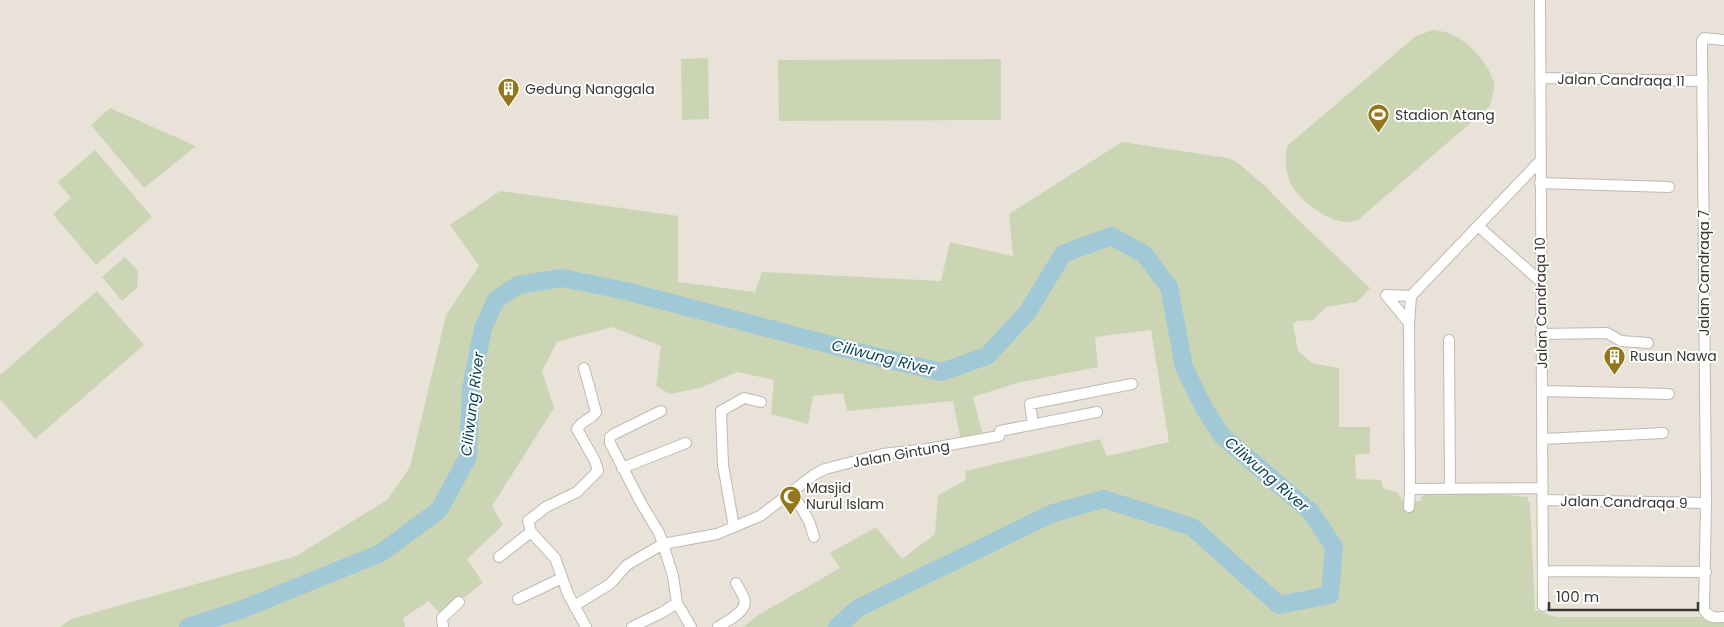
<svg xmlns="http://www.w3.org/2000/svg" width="1724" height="627" viewBox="0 0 1724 627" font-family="Poppins,sans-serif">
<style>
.green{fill:#cbd5b4}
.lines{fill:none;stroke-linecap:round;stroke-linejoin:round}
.river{stroke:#a0c8d7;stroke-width:18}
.minor-casing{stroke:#bfb9b1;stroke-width:12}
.minor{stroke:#fff;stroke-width:10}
.labels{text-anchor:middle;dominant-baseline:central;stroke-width:4;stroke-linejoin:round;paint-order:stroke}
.street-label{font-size:14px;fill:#393733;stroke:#fff}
.poi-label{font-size:14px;fill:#393733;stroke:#fff;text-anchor:start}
.water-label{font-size:15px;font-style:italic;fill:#0b4455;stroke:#fff}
</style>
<rect width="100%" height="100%" fill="#e8e2d9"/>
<path class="green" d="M1433 30C1438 31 1443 31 1448 33 1468 40 1488 62 1494 83 1495 90 1491 100 1490 106L1358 220C1354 221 1350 222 1346 222 1327 221 1297 199 1290 182 1285 171 1285 158 1287 146L1416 36Z
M708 58 709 119 682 120 681 59Z
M1001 59V120L779 121 778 60Z
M110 108 196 146 144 188 91 125Z
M1122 142 1227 158 1237 162 1266 187 1292 214 1370 288 1357 302 1326 307 1313 320 1297 321 1293 324 1298 351 1312 363 1339 368V427H1370V453L1355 455 1356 479 1381 480 1383 488 1398 493 1403 501H1420L1423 495 1476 492 1528 497V502H1530L1535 610 1556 617H1724V627H743L758 615 840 568 830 553 876 527 902 559 935 534 938 495 966 480 965 471 1100 439 1107 456 1169 442 1151 330 1095 337 1098 367 1017 383 973 397 983 436 961 441 953 401 847 411 843 393 813 396 808 424 771 414 774 380 737 372 700 388 670 394 656 386 661 346 612 327 557 342 542 371 554 408 492 506 503 525 467 559 483 583 441 615 429 601 403 618 405 627H60L71 619 296 556 387 500 410 467 446 315 479 266 450 225 500 191 678 216V282L755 292 762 272 941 281 950 242 1013 256 1009 214Z
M95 150 152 217 96 265 53 214 71 198 58 182Z
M125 257 138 271 137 288 122 301 102 277Z
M97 291 144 345 35 439 0 399V375Z"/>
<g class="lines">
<path class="river" d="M188 627 240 610 381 553 439 510 468 457 471 389 483 328 496 300 518 285 562 278 626 291 862 353 941 372 987 356 1027 313 1063 254 1111 236 1144 254 1169 287 1184 367 1204 408 1222 436 1311 512 1334 547 1330 595 1279 605 1192 527 1104 499 1053 513 858 608 837 627"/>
<defs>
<path id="minor" d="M1540 0 1543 606
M1724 40 1704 38 1702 41V47L1706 503 1704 610C1709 618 1715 618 1724 617
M1540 78 1703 81
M1540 183 1669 187
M1478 226 1540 281
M1409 323 1386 295 1411 296
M1541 334 1607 333 1621 341 1648 343
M1449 340 1450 489
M584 368 596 412C592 419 581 421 577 429L595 461 598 471 577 492 546 507 528 521 531 532 555 558 568 594 586 627
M1543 391 1669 394
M1033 424 1030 404 1132 384
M1543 439 1663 433
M622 468 686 443
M1410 489 1543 488
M792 492 809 521 814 537
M1543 500 1706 503
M1409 507 1410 489 1409 323 1411 296 1540 161
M734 527 723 465 721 411 744 398 761 402
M499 557 531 532
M1543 571 1706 572
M518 599 562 578
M574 606 610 584 627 565 663 544 659 533 640 501 610 443V437L614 434 661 411
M443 627 442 618 459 602
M632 627 661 613 677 603
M691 627 677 603 673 576 663 544 717 534 760 516 815 474 825 469 883 454 927 449 999 436 1000 431 1097 412
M718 627C727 621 749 611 744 598 742 593 739 588 736 583"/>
</defs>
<use href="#minor" class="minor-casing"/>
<use href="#minor" class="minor"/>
</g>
<defs>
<symbol id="building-pin" viewBox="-11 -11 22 30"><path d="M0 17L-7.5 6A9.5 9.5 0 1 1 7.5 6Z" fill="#93771d" stroke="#fff"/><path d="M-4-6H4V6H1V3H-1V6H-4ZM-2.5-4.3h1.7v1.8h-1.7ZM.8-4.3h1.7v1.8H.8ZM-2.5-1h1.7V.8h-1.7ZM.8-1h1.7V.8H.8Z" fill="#fff"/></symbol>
<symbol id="stadium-pin" viewBox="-11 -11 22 30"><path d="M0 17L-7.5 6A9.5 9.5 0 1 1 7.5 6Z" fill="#93771d" stroke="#fff"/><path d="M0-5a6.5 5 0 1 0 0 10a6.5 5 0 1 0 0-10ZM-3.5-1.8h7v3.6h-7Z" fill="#fff"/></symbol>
<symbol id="mosque-pin" viewBox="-11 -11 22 30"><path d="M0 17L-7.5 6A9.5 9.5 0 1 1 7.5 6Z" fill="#93771d" stroke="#fff"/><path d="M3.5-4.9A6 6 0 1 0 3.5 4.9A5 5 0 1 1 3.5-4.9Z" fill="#fff"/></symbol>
</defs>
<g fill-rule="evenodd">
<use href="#building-pin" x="496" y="76" width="25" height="34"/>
<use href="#stadium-pin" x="1366" y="102" width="25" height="34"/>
<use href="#building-pin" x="1602" y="344" width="25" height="34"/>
<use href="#mosque-pin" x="778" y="484" width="25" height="34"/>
</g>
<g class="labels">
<g class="street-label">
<text transform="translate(1621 80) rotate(1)">Jalan Candraqa 11</text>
<text transform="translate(1704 273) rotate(-90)">Jalan Candraqa 7</text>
<text transform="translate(1541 303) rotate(-91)">Jalan Candraqa 10</text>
<text transform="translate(901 454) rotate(-10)">Jalan Gintung</text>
<text transform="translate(1624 502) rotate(1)">Jalan Candraqa 9</text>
</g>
<g class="poi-label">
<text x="525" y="89">Gedung Nanggala</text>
<text x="1395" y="115">Stadion Atang</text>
<text x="1630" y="356">Rusun Nawa</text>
<text x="806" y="488">Masjid<tspan x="806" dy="16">Nurul Islam</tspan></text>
</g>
<g class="water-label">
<text transform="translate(883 357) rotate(14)">Ciliwung River</text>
<text transform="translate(472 404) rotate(-83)">Ciliwung River</text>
<text transform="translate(1267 474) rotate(41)">Ciliwung River</text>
</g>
</g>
<path d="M1549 602v8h149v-8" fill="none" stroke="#393733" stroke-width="2.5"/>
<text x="1556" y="602" font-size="15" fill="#393733" stroke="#ffffff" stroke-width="4" paint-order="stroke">100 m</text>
</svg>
